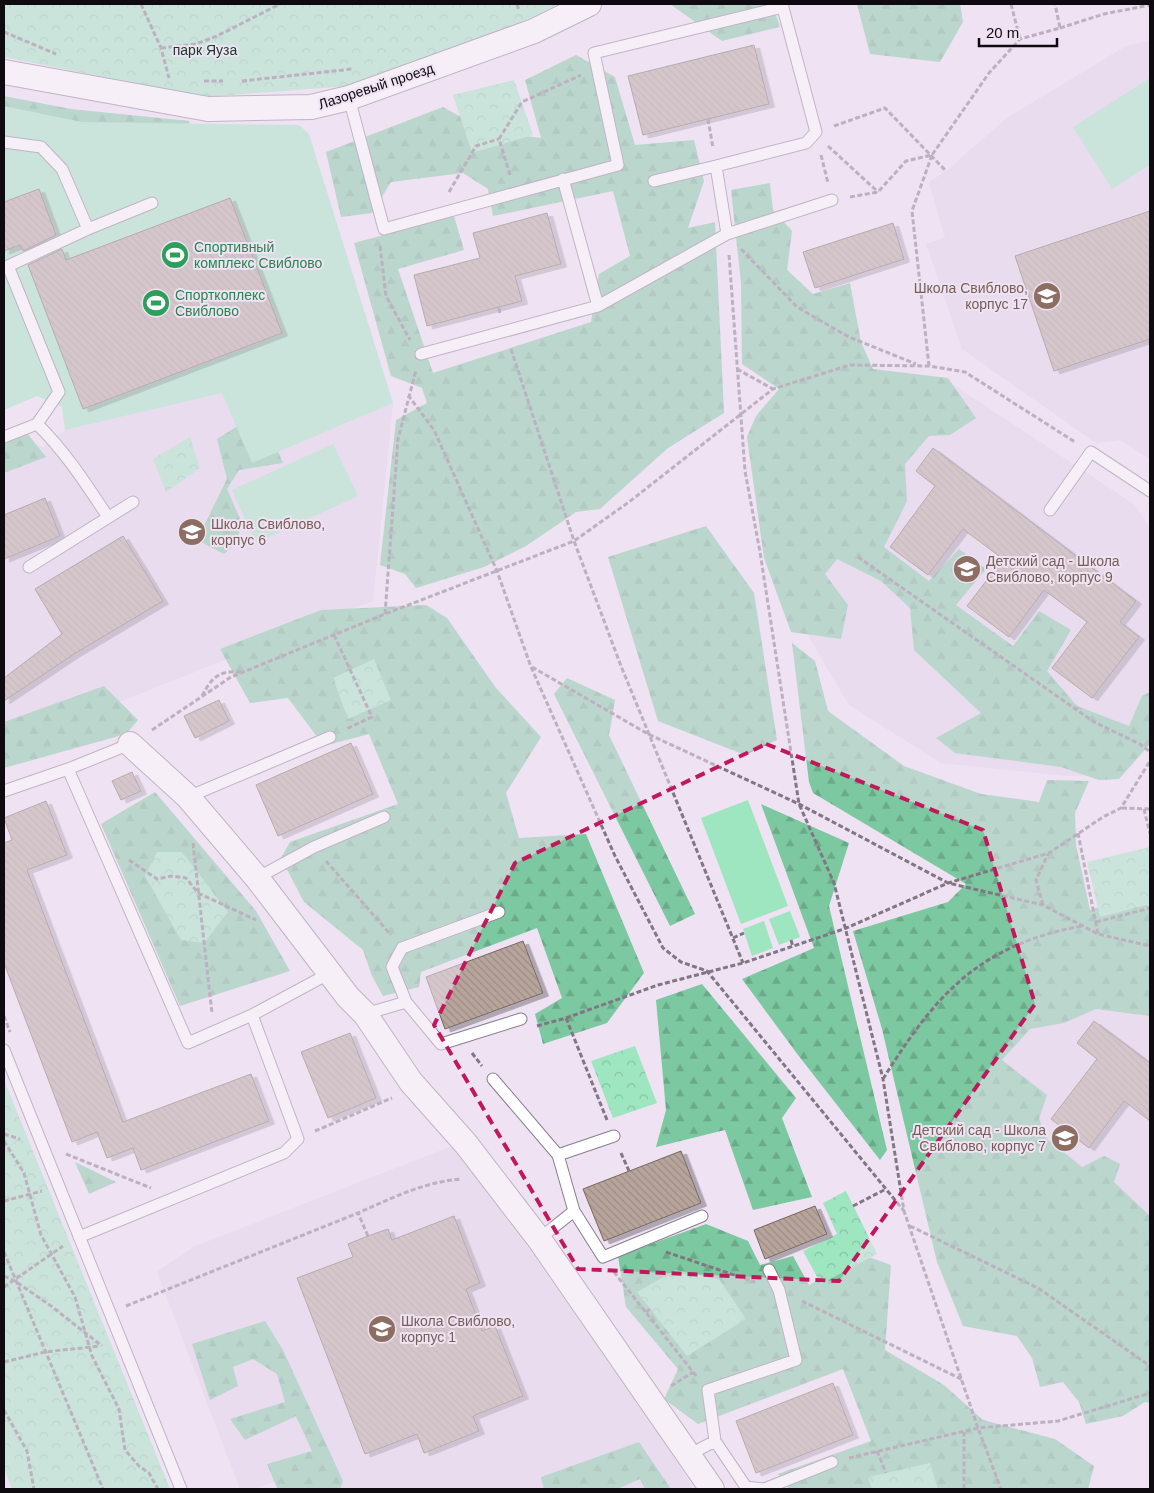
<svg xmlns="http://www.w3.org/2000/svg" width="1154" height="1493" viewBox="0 0 1154 1493" font-family="Helvetica,sans-serif">
<style>
.education{fill:#e0d4e8}
.forest{fill:url(#forest-firs)}
.park{fill:url(#park-crowns)}
.pitch{fill:#9de6bf}
.building{fill:url(#building-back-hatch);stroke:#77675d;filter:url(#shadow)}
.lines{fill:none;stroke-linecap:round;stroke-linejoin:round}
.service-casing{stroke:#897e8d;stroke-width:13}
.minor-casing{stroke:#897e8d;stroke-width:26}
.path{stroke:#807783;stroke-width:3;stroke-dasharray:5 2.5;stroke-linecap:butt}
.service{stroke:#fff;stroke-width:11}
.minor{stroke:#fff;stroke-width:24}
.marked{fill:none;stroke:#c2185b;stroke-width:4;stroke-dasharray:10 6;stroke-linejoin:round}
.labels{text-anchor:middle;dominant-baseline:central;stroke-width:4;stroke-linejoin:round;paint-order:stroke}
.park-label{font-size:14px;fill:#183929;stroke:#eee2f3}
.street-label{font-size:14px;fill:#0e0a0f;stroke:#eee2f3}
.leisure-label{font-size:14px;fill:#27864d;stroke:#eee2f3;text-anchor:start}
.education-label{font-size:14px;fill:#785e54;stroke:#eee2f3;text-anchor:start}
</style>
<defs>
<pattern id="forest-firs" width="22" height="20" patternUnits="userSpaceOnUse" patternTransform="scale(1.25)"><rect width="22" height="20" fill="#7cc8a1"/><path d="M5 1l3.5 6h-7zM16 11l3.5 6h-7z" fill="#6aaa89"/></pattern>
<pattern id="park-crowns" width="20" height="18" patternUnits="userSpaceOnUse" patternTransform="scale(1.25)"><rect width="20" height="18" fill="#9de6bf"/><path d="M2 6a3 3 0 1 1 6 0M12 15a3 3 0 1 1 6 0" fill="none" stroke="#86c4a3"/></pattern>
<pattern id="building-back-hatch" width="6" height="6" patternUnits="userSpaceOnUse" patternTransform="scale(1.25)"><rect width="6" height="6" fill="#b7a59b"/><path d="M-1 5l2 2M0 0l6 6M5-1l2 2" fill="none" stroke="#9c8d84"/></pattern>
<filter id="shadow"><feDropShadow dx="5.5" dy="3" stdDeviation="0" flood-color="#0004"/></filter>
</defs>
<rect width="100%" height="100%" fill="#eee2f3"/>
<path class="education" d="M1150 40V459L1120 440 1096 443 962 349 926 244 945 238 929 182 946 171 1007 118 1126 46Z
M951 383 1135 505 1150 528V732L1110 775 1066 776 941 763 849 705 793 610Z
M222 393 253 463 393 403 373 601 4 748V454L30 442 43 447 65 430Z
M1150 958V1345L1046 1279 984 1003Z
M455 1145 665 1441 693 1489H307L299 1473 253 1489H240L157 1272 193 1247Z"/>
<path class="forest" d="M670 4H772L780 27 722 41Z
M857 4H960L963 22 940 62 870 54Z
M576 55 615 77 635 145 694 140 704 181 688 228 715 222 724 413 668 448 600 509 576 512 526 546 484 567 416 588 405 574 380 565 396 420 427 403 422 388 391 376 354 243 454 216 464 250 398 269 433 373 591 322 599 274 630 256 613 191 493 216 488 189 463 173 391 182 372 213 341 217 326 152 443 107 486 131 541 138 525 80Z
M4 96 71 109 189 121 192 139 4 123Z
M770 183 773 210 792 231 787 270 813 294 850 283 861 342 873 369 948 378 976 418 950 435 929 436 905 464 907 501 884 547 929 581 959 549 986 569 956 605 1013 646 1039 611 1071 630 1047 671 1077 706 1129 726 1142 696 1150 692V744L1119 779 1099 780 1061 767 955 753 936 738 981 713 914 650 910 608 881 581 837 559 825 574 848 605 841 639 791 632 764 558 747 437 756 416 779 389 742 364 741 283 731 190Z
M244 422 268 429 283 463 239 470 227 489 240 519 238 541 224 554 197 540 227 479 217 439Z
M27 433 46 457 4 473V443Z
M706 526 754 593 777 740 745 755 658 721 608 557Z
M426 605 447 618 496 688 541 737 506 793 519 838 586 834 644 973 607 1023 543 1044 535 1014 562 998 537 928 421 972 419 987 383 996 372 976 363 950 304 902 281 858 290 842 398 804 369 734 324 746 288 698 250 703 220 649 321 610Z
M792 643 815 661 828 711 904 766 981 794 1039 802 1047 780 1089 781 1075 813 1076 845 1090 910 1130 897 1150 906V1016L1096 1009 1064 1023 1030 1029 1002 1060 1047 1095 1039 1119 1047 1139 1082 1167 1104 1156 1120 1164 1114 1182 1150 1216V1403L1145 1402 1123 1416 1086 1424 1079 1402 1063 1382 1040 1387 1032 1358 1017 1336 963 1326 937 1262 882 1029 853 931 948 902 966 884 813 793 809 782Z
M567 678 615 700 609 735 695 914 670 926 554 694Z
M104 686 138 720 126 734 4 768V722Z
M155 792 256 911 290 971 180 1006 101 824Z
M761 804 849 843 829 906 887 1150 880 1160 798 1055 742 979 814 948Z
M702 984 796 1098 782 1118 812 1197 753 1210 725 1130 656 1147 666 1110 656 1000Z
M75 1162 116 1182 89 1194Z
M706 1224 748 1241 760 1265 793 1256 809 1285 863 1255 891 1265 885 1350 944 1385 983 1420 1055 1439 1094 1466 1088 1489H789L778 1474 871 1441 843 1369 698 1424 664 1399 678 1369 626 1307 618 1256Z
M265 1321 283 1350 343 1481 340 1489 277 1488 267 1464 312 1451 296 1416 245 1440 230 1419 285 1402 277 1374 253 1359 233 1367 238 1386 210 1400 192 1344Z
M639 1442 671 1489H645L640 1479 617 1489H544L541 1477Z"/>
<path class="park" d="M4 4H558L526 20 362 85 204 97 4 57Z
M514 80 533 135 472 153 453 95Z
M190 437 200 468 166 492 153 459Z
M374 659 391 700 348 719 333 678Z
M1150 847V904L1100 917 1087 862Z
M157 852H182L228 912 204 943 181 940 145 876Z
M635 1046 657 1103 613 1118 591 1061Z
M4 1080 170 1489H12L4 1468Z
M846 1191 877 1254 821 1284 803 1251 837 1234 823 1203Z
M676 1270 719 1279 746 1319 687 1356 637 1292Z
M930 1463 938 1489H872L868 1477Z"/>
<path class="pitch" d="M1150 78V165L1112 189 1073 127Z
M4 106 82 122 299 125 309 134 393 403 252 463 222 393 65 430 62 407 37 396 4 410Z
M333 444 358 496 256 543 232 490Z
M748 800 788 906 741 924 701 818Z
M790 911 800 937 779 945 769 919Z
M764 921 773 948 752 956 743 929Z"/>
<path class="building" d="M754 45 769 104 643 135 628 76Z
M39 189 56 235 23 251 20 245 4 251V202Z
M230 198 282 333 83 409 28 265 62 249 66 260Z
M1150 211V339L1054 371 1015 256Z
M547 213 561 264 515 276 522 301 427 326 414 275 480 258 473 233Z
M893 223 904 259 815 288 803 252Z
M933 448 1136 601 1120 622 1139 637 1092 698 1052 668 1087 622 1044 590 1009 637 967 606 1003 559 963 529 928 575 890 547 935 486 916 471Z
M45 498 60 536 4 559V515Z
M123 536 163 601 74 654 4 701V678L62 634 35 589Z
M219 700 229 721 195 738 184 716Z
M351 743 373 794 278 836 256 785Z
M132 772 141 791 121 800 112 781Z
M46 801 67 855 27 870 123 1122 251 1074 269 1121 141 1170 133 1148 107 1158 97 1132 72 1142 4 963V843L12 840 4 818Z
M523 941 543 993 445 1029 426 977Z
M1094 1021 1150 1063V1121L1124 1101 1089 1148 1051 1119 1097 1059 1077 1043Z
M350 1033 376 1098 328 1118 301 1052Z
M681 1151 701 1203 604 1241 583 1189Z
M815 1206 827 1234 765 1259 754 1230Z
M454 1216 480 1283 466 1289 482 1331 495 1326 523 1396 473 1416 479 1431 424 1453 417 1434 365 1454 297 1278 353 1257 348 1244 368 1236 388 1229 392 1240Z
M833 1383 853 1435 756 1473 736 1421Z"/>
<g class="lines">
<defs>
<path id="service" d="M349 98 384 229 618 165 594 53 783 7
M4 142 41 147 62 169 88 229
M716 166 806 143 816 132 782 4
M727 234 832 200
M598 306 727 234 716 166 654 181
M421 354 598 306 563 179
M37 424C65 451 86 484 108 517
M4 437 37 424 59 392 8 266 88 229 152 203
M1050 510 1091 452 1150 491
M29 567 133 502
M68 769 130 744
M4 791 68 769 188 1043 252 1015 330 973
M188 797 330 737
M257 878 314 847 384 817
M406 1002 441 1044 521 1019
M365 1014 406 1002 392 967 402 948 499 912
M4 1050 181 1489
M493 1079 558 1155
M574 1211 603 1257 702 1216
M79 1237 284 1153 298 1139 252 1015
M539 1239 574 1211 558 1155 614 1136
M715 1441 746 1487 764 1489 832 1462
M689 1455 715 1441 708 1390 796 1360 779 1290 769 1270"/>
<path id="minor" d="M4 72 208 109 311 107 349 98 534 31 589 4
M130 744 188 797 257 878 348 997 365 1014 411 1082 466 1144 539 1239 712 1489"/>
</defs>
<use href="#service" class="service-casing"/>
<use href="#minor" class="minor-casing"/>
<path class="path" d="M141 4 161 48 169 78
M517 4 519 11
M1011 4 1020 39
M1060 28 1104 14 1150 5
M4 32 56 54
M161 48 196 44 217 36 280 4
M204 81H223
M242 81 352 69
M708 119 713 148
M834 126 885 108 946 171
M828 146 878 192
M821 155 828 183
M510 175 499 139 522 102 581 75
M449 192 476 146 499 139
M850 197 878 192 906 161 932 155 989 73 1020 39 1060 28 1055 4
M380 246 386 296 410 340
M741 249 797 307 849 337 916 364
M729 255 745 471 760 552 799 804 834 883 883 1079 904 1211 978 1428 1001 1489
M499 308 500 314
M511 349 574 541 621 666 743 963
M929 366 912 211 932 155
M737 369 773 389
M408 395 434 430 497 571 531 667 615 856 663 948 681 962 707 971 904 1211
M858 557 1094 722 1140 744 1150 752
M385 614 398 439 416 370
M334 635 372 717 346 729
M532 667 648 734 799 804 948 883 1043 905 1098 934 1150 946
M202 696C212 677 219 670 242 672
M152 730 231 677 385 614 574 541 629 502 773 389 850 365 929 366 965 372 1075 442
M1122 808 1150 809
M1144 809 1150 834
M1078 833 1098 934
M193 843 212 1013
M129 860 157 879 171 876 186 878 198 893 256 920
M326 861 391 935
M1043 905 1036 880 1048 854
M1096 922 1150 908
M733 938 744 933
M791 940 793 947
M4 1016 10 1032
M566 1018 607 1120
M537 1026 566 1018 658 985 743 963 844 929 948 883 1049 853 1103 817 1121 808 1150 761
M472 1053 482 1066
M883 1079C936 994 979 945 1082 926
M315 1131 392 1098
M4 1134 20 1139
M4 1141 24 1173 41 1235 75 1297 92 1356 119 1409 125 1450 139 1466 149 1473 158 1489
M621 1153 629 1171
M66 1154 151 1188
M4 1201 42 1191
M853 1206 886 1189
M910 1226 1038 1288 1150 1366
M368 1236 358 1213C392 1198 424 1182 461 1179
M4 1252 103 1489
M666 1252 755 1282
M614 1272 697 1377
M4 1276 15 1281 51 1306 102 1346
M4 1287 63 1246
M802 1301 963 1380
M126 1306 358 1213
M646 1312 651 1308
M4 1362 45 1352 100 1346
M671 1386 693 1372
M4 1410 27 1451 34 1489
M877 1451 886 1473
M849 1458 978 1428 1058 1421 1150 1393
M964 1489V1432"/>
<use href="#service" class="service"/>
<use href="#minor" class="minor"/>
</g>
<path d="M0 0H1154V1493H0ZM766 744 983 830 1035 1004 839 1281 578 1269 434 1025 515 863Z" fill="#eee2f3" fill-opacity=".55" fill-rule="evenodd"/>
<path class="marked" d="M766 744 983 830 1035 1004 839 1281 578 1269 434 1025 515 863Z"/>
<defs>
<symbol id="stadium-disc" viewBox="-11 -11 22 22"><circle r="9.5" fill="#2e9e5b" stroke="#eee2f3"/><path d="M0-5a6.5 5 0 1 0 0 10a6.5 5 0 1 0 0-10ZM-3.5-1.8h7v3.6h-7Z" fill="#fff"/></symbol>
<symbol id="school-disc" viewBox="-11 -11 22 22"><circle r="9.5" fill="#8d6e63" stroke="#eee2f3"/><path d="M0-5L7-2L0 1L-7-2ZM-4 1L0 2.5L4 1V4Q0 6-4 4Z" fill="#fff"/></symbol>
</defs>
<g fill-rule="evenodd">
<use href="#stadium-disc" x="159" y="239" width="32" height="32"/>
<use href="#school-disc" x="1031" y="280" width="32" height="32"/>
<use href="#stadium-disc" x="140" y="287" width="32" height="32"/>
<use href="#school-disc" x="176" y="516" width="32" height="32"/>
<use href="#school-disc" x="951" y="553" width="32" height="32"/>
<use href="#school-disc" x="1049" y="1122" width="32" height="32"/>
<use href="#school-disc" x="366" y="1313" width="32" height="32"/>
</g>
<g class="labels">
<g class="park-label">
<text x="205" y="50">парк Яуза</text>
</g>
<g class="street-label">
<text transform="translate(376 86) rotate(-18)">Лазоревый проезд</text>
</g>
<g class="leisure-label">
<text x="194" y="247">Спортивный<tspan x="194" dy="16">комплекс Свиблово</tspan></text>
<text x="175" y="295">Спорткоплекс<tspan x="175" dy="16">Свиблово</tspan></text>
</g>
<g class="education-label">
<text x="1028" y="288" text-anchor="end">Школа Свиблово,<tspan x="1028" dy="16">корпус 17</tspan></text>
<text x="211" y="524">Школа Свиблово,<tspan x="211" dy="16">корпус 6</tspan></text>
<text x="986" y="561">Детский сад - Школа<tspan x="986" dy="16">Свиблово, корпус 9</tspan></text>
<text x="1046" y="1130" text-anchor="end">Детский сад - Школа<tspan x="1046" dy="16">Свиблово, корпус 7</tspan></text>
<text x="401" y="1321">Школа Свиблово,<tspan x="401" dy="16">корпус 1</tspan></text>
</g>
</g>
<rect width="1154" height="1493" fill="none" stroke="#0e0a0f" stroke-width="10"/>
<path d="M979 38v8h78v-8" fill="none" stroke="#0e0a0f" stroke-width="2.5"/>
<text x="986" y="38" font-size="15" fill="#0e0a0f" stroke="#eee2f3" stroke-width="4" paint-order="stroke">20 m</text>
</svg>
